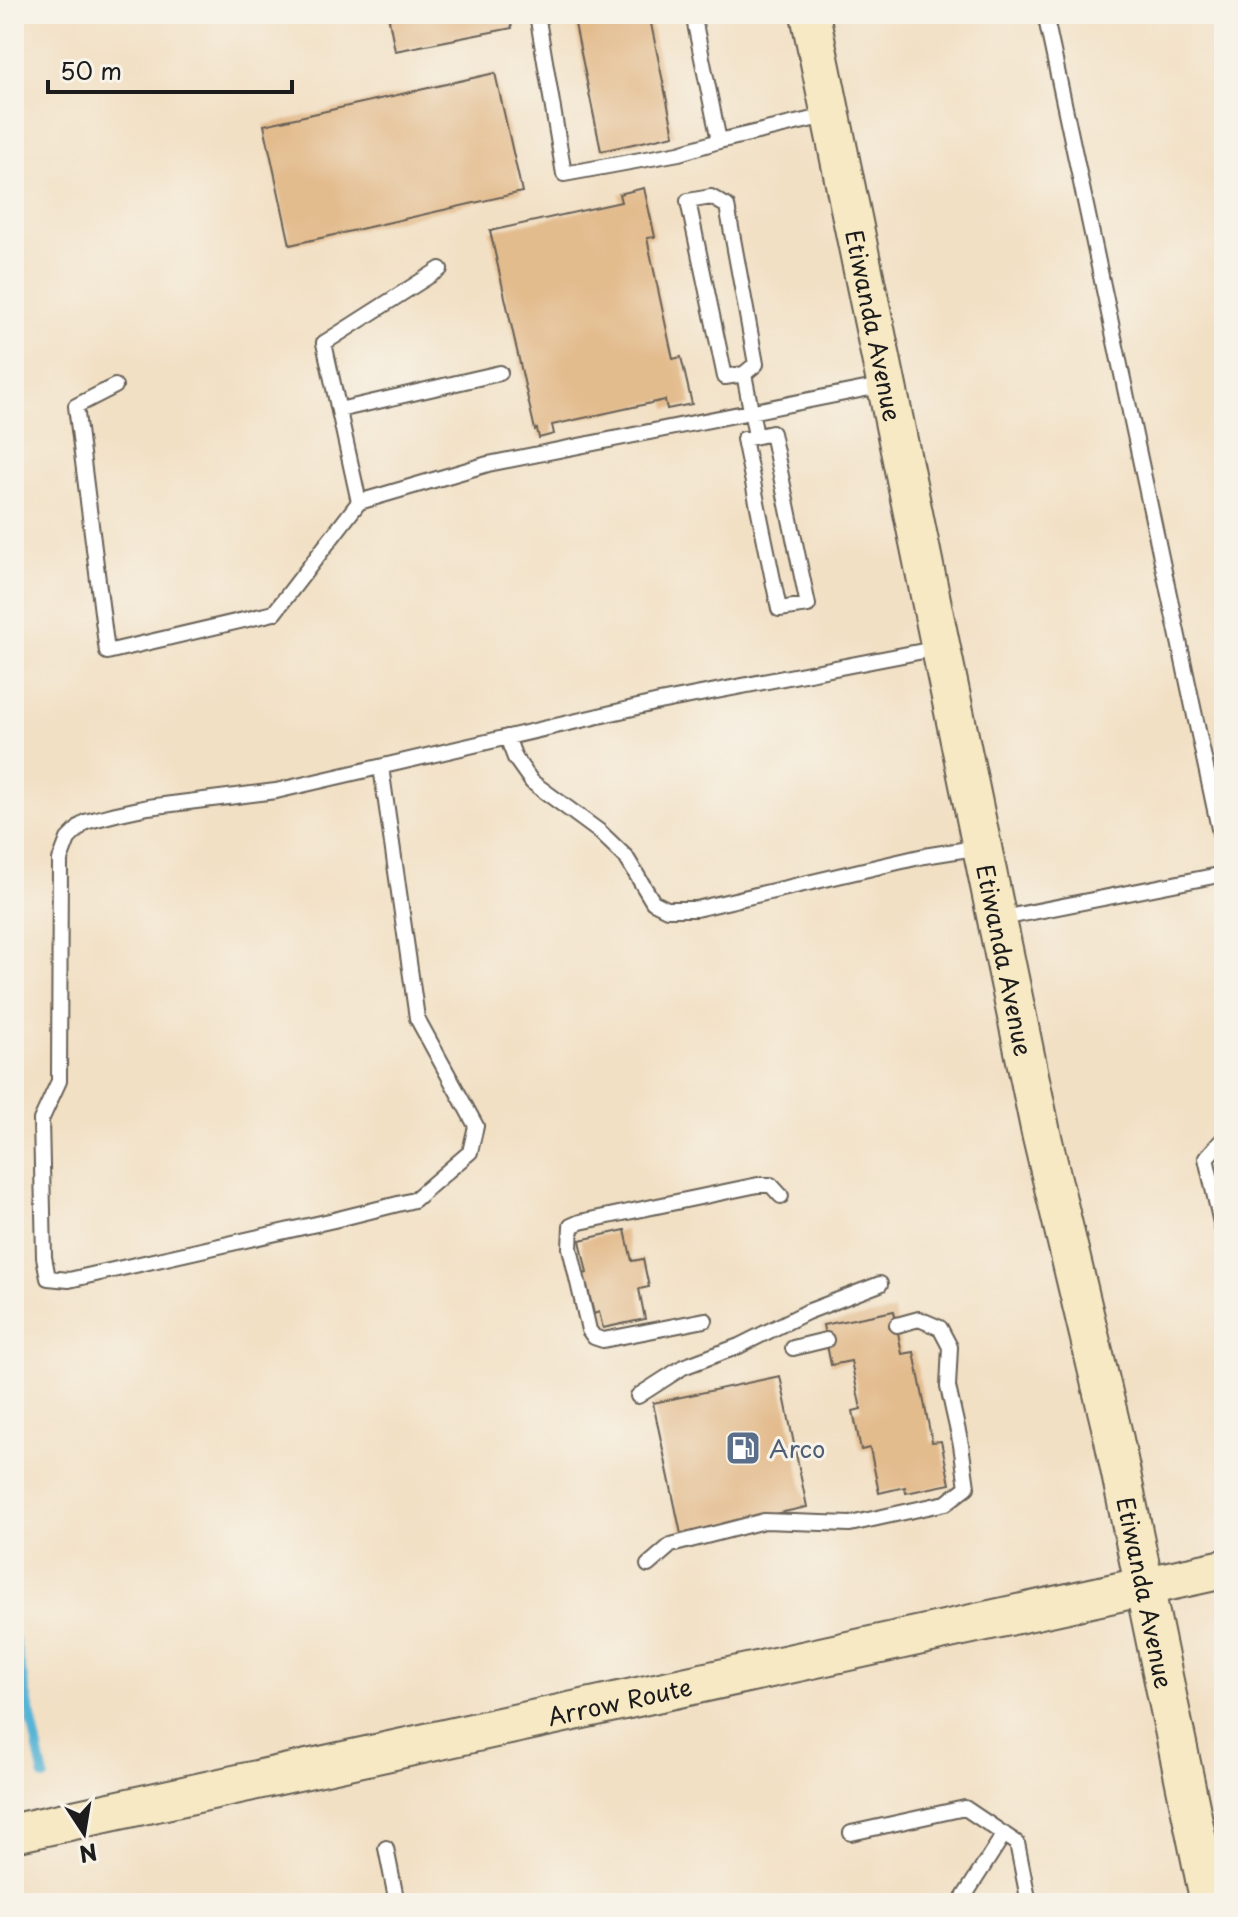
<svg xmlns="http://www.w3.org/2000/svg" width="1238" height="1917" viewBox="0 0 1238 1917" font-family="'Playpen Sans',sans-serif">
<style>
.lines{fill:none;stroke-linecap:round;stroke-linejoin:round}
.stream{stroke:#57b4d5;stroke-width:10}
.building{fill:#e3bc8e}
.service-casing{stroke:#676157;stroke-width:18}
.secondary-casing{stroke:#676157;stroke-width:42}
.service{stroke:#fff;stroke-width:14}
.secondary{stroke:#f6e9c3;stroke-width:38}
.labels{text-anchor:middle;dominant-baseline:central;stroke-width:6;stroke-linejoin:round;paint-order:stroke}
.street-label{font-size:24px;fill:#1c1c1c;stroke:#f7f3e8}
.service-label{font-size:24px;fill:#4e5e75;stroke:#f7f3e8;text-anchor:start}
</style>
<rect width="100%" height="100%" fill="#f7f3e8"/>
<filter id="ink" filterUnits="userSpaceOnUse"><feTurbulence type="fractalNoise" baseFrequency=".0125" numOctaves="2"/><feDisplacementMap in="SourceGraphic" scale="16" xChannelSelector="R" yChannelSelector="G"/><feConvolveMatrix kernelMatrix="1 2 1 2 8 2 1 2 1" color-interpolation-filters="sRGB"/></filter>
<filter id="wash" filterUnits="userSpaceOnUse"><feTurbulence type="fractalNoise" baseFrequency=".006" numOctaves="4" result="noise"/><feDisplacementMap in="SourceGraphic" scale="32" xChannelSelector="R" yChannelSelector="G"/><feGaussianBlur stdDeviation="1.8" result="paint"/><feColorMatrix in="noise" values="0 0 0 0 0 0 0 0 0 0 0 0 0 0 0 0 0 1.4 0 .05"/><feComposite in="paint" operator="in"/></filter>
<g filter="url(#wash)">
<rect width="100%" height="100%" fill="#f2e0c5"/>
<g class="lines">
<path class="stream" d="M14 1638 44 1777"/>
</g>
<g id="blocks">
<path class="building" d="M388 14H509L512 28 395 51Z
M573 14H649L674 135 601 151Z
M495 73 522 192 290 245 264 125Z
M644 188 655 237 647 238 673 359 681 357 692 404 667 409 665 400 552 425 554 434 539 438 537 429 535 430 490 231 621 202 619 194Z
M625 1230 632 1261 643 1259 649 1287 639 1289 645 1319 603 1328 599 1312 594 1314 587 1285 584 1286 581 1275 587 1273 580 1240Z
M894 1311 902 1354 914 1352 932 1442 941 1441 950 1484 906 1493 905 1487 879 1493 870 1448 861 1450 853 1411 861 1409 851 1361 831 1365 823 1325Z
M780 1376 807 1507 681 1534 653 1403Z"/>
</g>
</g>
<g filter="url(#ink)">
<use href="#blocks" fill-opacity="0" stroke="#676157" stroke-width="2"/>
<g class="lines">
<defs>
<path id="service" d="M537 14 564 174 679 153 719 141
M693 14 719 141 830 115
M1045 14 1224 852
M711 197 727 206 756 364 744 374 725 377 688 201Z
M744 374 756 436
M115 386 76 406 107 652 274 613 359 502 488 464 885 385
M339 410 500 373
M772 433 808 605 779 609 744 439Z
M359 502 324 343 440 269
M507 737 515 758 532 782 600 832 626 857 653 902 667 909H696L924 856 981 847
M381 767 417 1018 476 1126 470 1152 414 1200 334 1220 69 1280 48 1278 44 1257 41 1120 59 1081 60 860 68 839 85 822 116 814 148 807 276 791 659 702 939 648
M997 919 1224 874
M1224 1138 1206 1158 1224 1236
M705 1320 603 1340 594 1337 589 1330 570 1248 571 1226 580 1222 758 1185H771L781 1196
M793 1348 826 1340
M638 1396 683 1367 739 1346 807 1312 880 1284
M648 1565 671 1545 764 1521 850 1524 946 1503 967 1487 961 1445 948 1387 950 1347 940 1328 919 1319 897 1325
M851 1833 965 1808 1017 1843 1029 1903
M386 1848 397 1903
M960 1903 1004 1834"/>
<g id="secondary">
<path id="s1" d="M810 14 1041 1133 1113 1435 1210 1903"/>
<path id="s2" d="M14 1833 1224 1569"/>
</g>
</defs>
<use href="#service" class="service-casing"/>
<use href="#secondary" class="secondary-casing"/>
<use href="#service" class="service"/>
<use href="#secondary" class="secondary"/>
</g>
</g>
<defs>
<symbol id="fuel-square" viewBox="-11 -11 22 22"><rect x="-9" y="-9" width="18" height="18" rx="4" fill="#5c6f8a" stroke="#f7f3e8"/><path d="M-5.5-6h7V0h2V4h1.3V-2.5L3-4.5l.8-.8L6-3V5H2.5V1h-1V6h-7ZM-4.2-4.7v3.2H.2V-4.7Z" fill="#fff"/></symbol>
</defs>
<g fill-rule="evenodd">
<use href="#fuel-square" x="723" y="1428" width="40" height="40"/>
</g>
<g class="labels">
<g class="street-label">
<text stroke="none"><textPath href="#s1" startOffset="318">Etiwanda Avenue</textPath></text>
<text stroke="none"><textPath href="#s1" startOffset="966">Etiwanda Avenue</textPath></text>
<text stroke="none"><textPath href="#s1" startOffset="1614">Etiwanda Avenue</textPath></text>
<text stroke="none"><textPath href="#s2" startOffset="620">Arrow Route</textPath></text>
</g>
<g class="service-label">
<text x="769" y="1448">Arco</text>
</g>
</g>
<rect width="1238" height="1917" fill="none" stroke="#f7f3e8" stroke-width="48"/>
<g transform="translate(84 1833) rotate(168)" stroke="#f7f3e8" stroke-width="6" paint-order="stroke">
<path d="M0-6L14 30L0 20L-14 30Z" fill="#1c1c1c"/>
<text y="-12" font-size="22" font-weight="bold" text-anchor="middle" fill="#1c1c1c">N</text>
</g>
<path d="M48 80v12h244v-12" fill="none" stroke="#1c1c1c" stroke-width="4"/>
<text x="60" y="80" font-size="24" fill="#1c1c1c" stroke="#f7f3e8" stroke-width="6" paint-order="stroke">50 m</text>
</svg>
